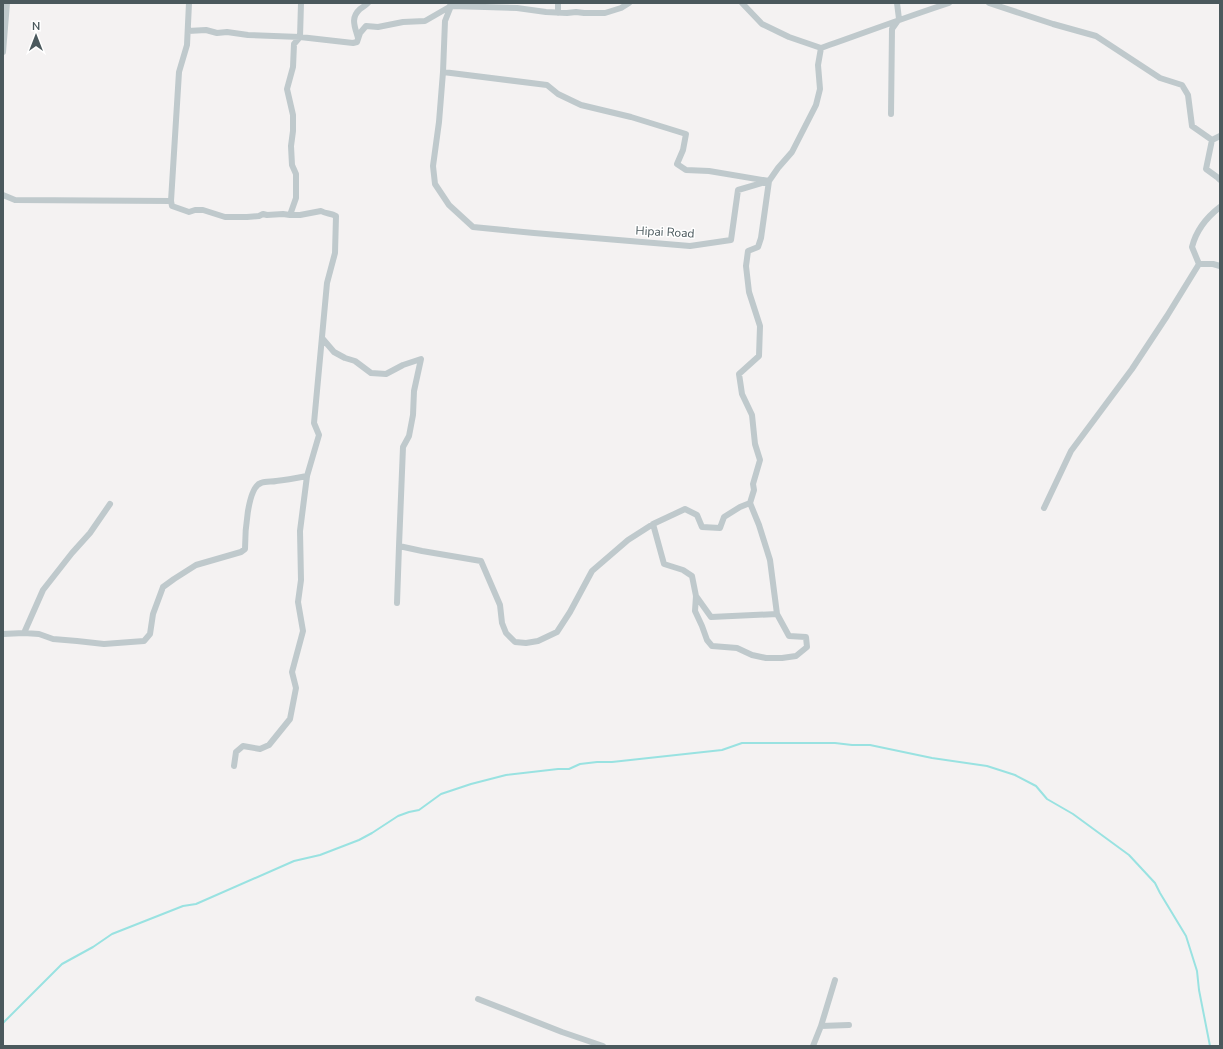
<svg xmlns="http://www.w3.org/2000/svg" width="1223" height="1049" viewBox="0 0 1223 1049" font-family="'Nunito Sans',sans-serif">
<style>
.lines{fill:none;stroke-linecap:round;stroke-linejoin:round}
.stream{stroke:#99e2e1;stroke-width:2}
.minor{stroke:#bfc9cc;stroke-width:6}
.labels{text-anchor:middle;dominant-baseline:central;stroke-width:3;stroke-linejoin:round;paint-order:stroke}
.street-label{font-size:12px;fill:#4b595d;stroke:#fff}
</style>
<rect width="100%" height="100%" fill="#f4f2f2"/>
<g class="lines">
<path class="stream" d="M3 1023 62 964 93 947 112 934 183 906 196 904 294 861 320 855 359 840 372 833 398 816 409 812 419 810 441 794 471 784 506 775 558 769H569L580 764 597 762H612L722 750 742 743H835L852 745H870L932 758 987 766 1015 775 1036 786 1047 799 1073 814 1129 855 1155 883 1160 893 1186 936 1197 971 1199 990 1210 1046"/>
<path class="minor" d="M301 3 300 37 353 43 357 42 360 33 366 26 378 27 403 22 425 21 451 6 517 8 546 12 567 13 576 12 584 13H605L621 8 629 3
M450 3 451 6 445 21 443 72 439 122 433 166 435 184 449 205 473 227 534 233 690 246 731 240 738 190 769 181 778 168 792 152 816 105 820 89 818 65 821 48C864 33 906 17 949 3
M558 3V13
M742 3 762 24 789 37 821 48
M989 3 1053 24 1096 36 1160 78 1182 85 1188 95 1192 126 1212 140
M188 31 206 30 217 33 227 32 248 35 300 37 294 44 293 67 287 89 293 115V131L291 146 292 165 296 174V198L290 215
M358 38C355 27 350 18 360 9 363 7 366 5 368 3
M3 52 7 3
M891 114 892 29 899 19 897 3
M1220 136 1212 140 1206 169 1217 177 1220 180
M3 195 15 200 171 201 179 72 187 45 189 3
M171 201 172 206 189 212 195 210H203L225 217H247L259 216 263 214 267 215 283 214 290 215H300L321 211C326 214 331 213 336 216L335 253 327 283 314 423 319 435 307 476 300 531 301 580 298 602 303 631 292 672 296 688 290 719 269 745 260 749 243 746 236 752 234 766
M1199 264 1192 247C1196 231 1207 217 1220 207
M1199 264H1213L1220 266
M322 338 334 352 345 358 355 361 371 373 386 374 403 365 421 359 414 391 413 415 409 436 403 447 399 546 422 551 481 561 500 605 502 623 506 633 515 642 526 643 538 641 557 632 570 612 592 571 628 540 653 524 685 509 697 515 702 527 720 528 724 517 740 507 750 503 754 490 753 484 760 460 755 444 752 415 742 394 739 374 759 356 760 326 749 292 746 266 748 251 758 247 761 238 769 181 709 171 686 170 677 164 683 150 686 134 631 117 581 105 558 94 547 85 443 72
M750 503 759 525 770 560 777 614
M1044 508 1071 451 1132 369 1167 316 1199 264
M653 524 664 564 683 570 692 576 696 596 695 611 702 626 707 640 712 646 737 648 752 655 766 658H782L796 656 807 647 806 637 789 636 777 614 711 617 696 596
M397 603 399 546
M24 633 43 590 72 553 90 533 110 504
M3 634 24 633 39 634 53 639 77 641 104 644 144 641 150 634 153 614 163 587 174 579 196 565 241 552 245 549C245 536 247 487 261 483 266 481 272 482 276 481 287 480 297 478 307 476
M478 999 562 1032 603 1046
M821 1026 849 1025
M813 1046 821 1026 835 980"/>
</g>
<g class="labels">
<g class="street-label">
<text transform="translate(665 232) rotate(3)">Hipai Road</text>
</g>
</g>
<rect width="1223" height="1049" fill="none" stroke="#4b595d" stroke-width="8"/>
<g transform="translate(36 36)" stroke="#ffffff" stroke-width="3" paint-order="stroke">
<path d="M0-3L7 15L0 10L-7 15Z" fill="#4b595d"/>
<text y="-6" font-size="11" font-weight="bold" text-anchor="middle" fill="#4b595d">N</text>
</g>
</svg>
